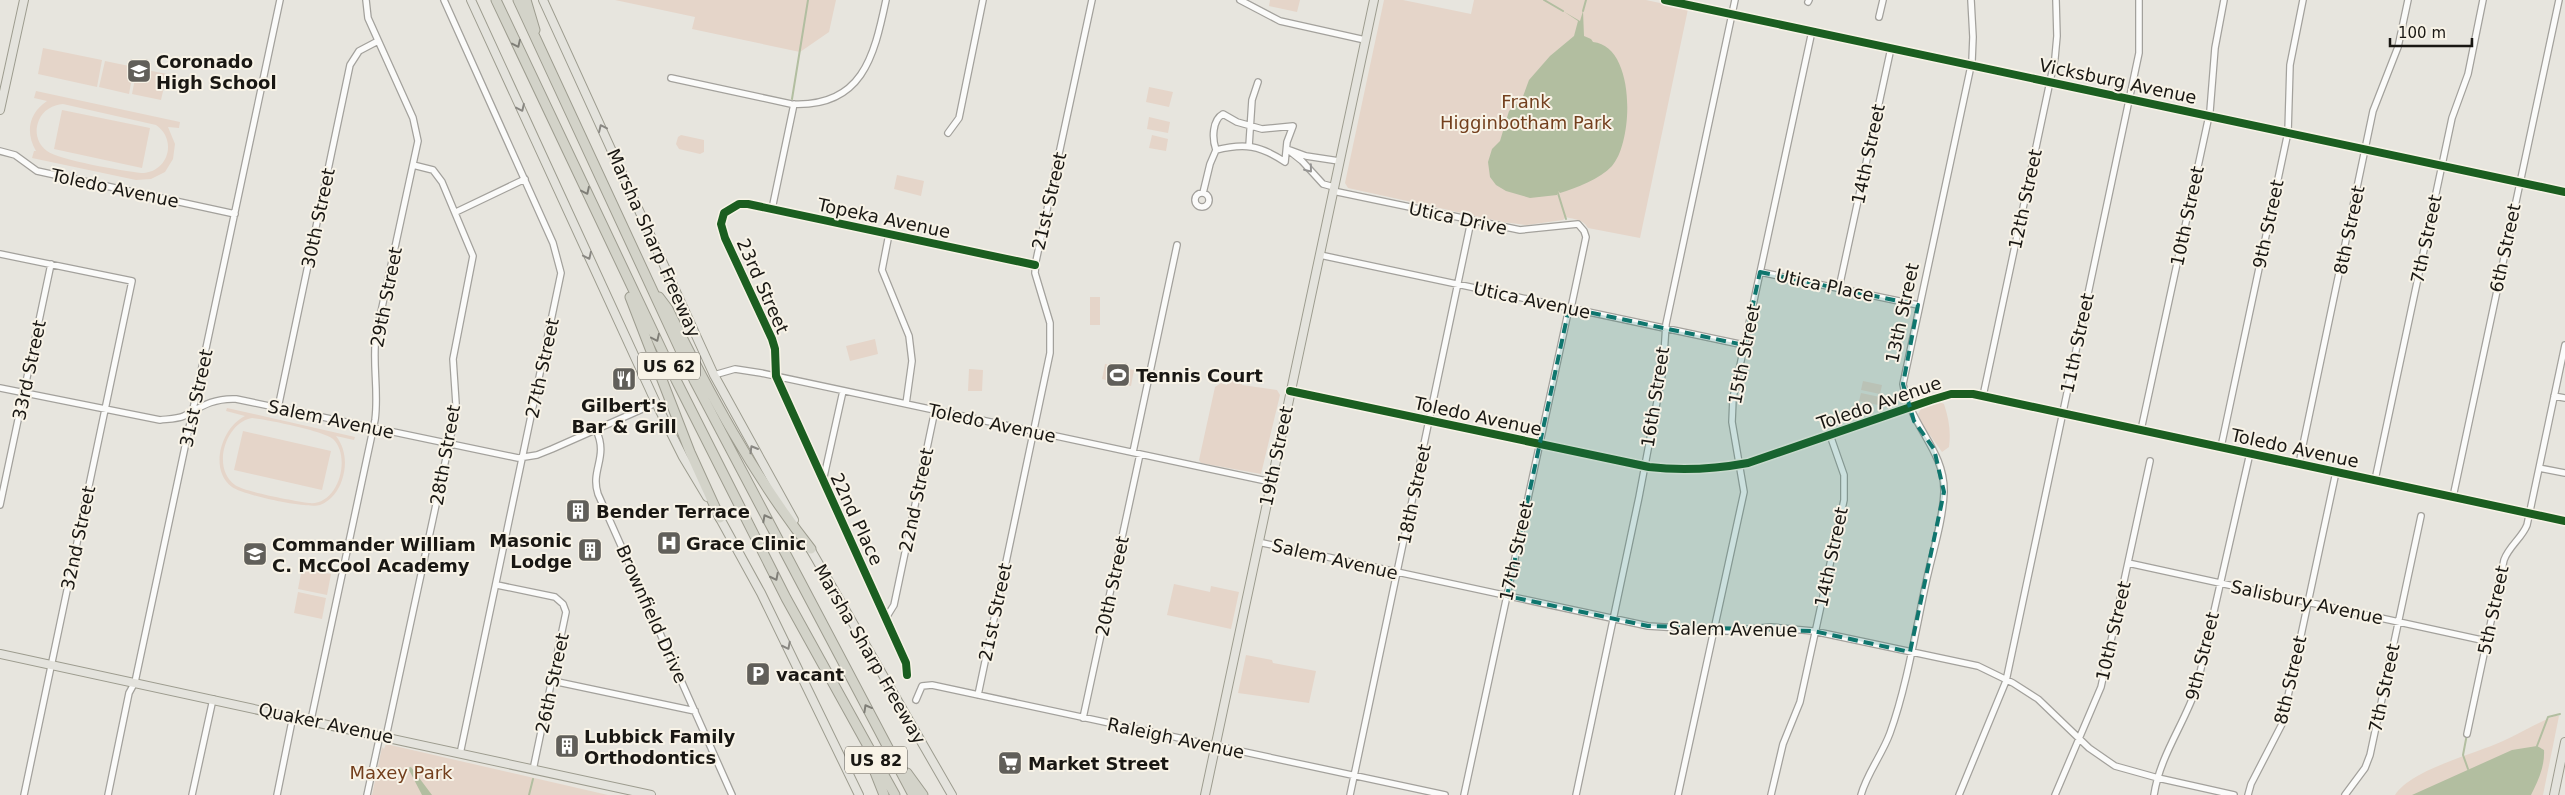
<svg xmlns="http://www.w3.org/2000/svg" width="2565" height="795" viewBox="0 0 2565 795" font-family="'DejaVu Sans',sans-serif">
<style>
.green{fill:#e5d5c9;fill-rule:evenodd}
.water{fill:#b2bea0}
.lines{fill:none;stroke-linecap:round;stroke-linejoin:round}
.stream{stroke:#b2bea0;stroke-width:2}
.minor-casing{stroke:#a3a19c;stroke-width:8}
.major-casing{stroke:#9d9c8f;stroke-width:10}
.highway-casing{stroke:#9d9c8f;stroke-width:11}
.minor{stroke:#fbfbfa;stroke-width:5.5}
.major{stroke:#e4e3dd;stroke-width:8}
.highway{stroke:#d3d3c9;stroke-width:9}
.cycleway-casing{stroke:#f8f3e7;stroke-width:11}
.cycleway{stroke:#1b5e20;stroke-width:8}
.oneway{stroke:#7f7e77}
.oneway2{stroke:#898782}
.oneway3{stroke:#959492}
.marked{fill:#0f766e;fill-opacity:0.2;stroke:#0f766e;stroke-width:4;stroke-dasharray:10 6;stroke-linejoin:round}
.labels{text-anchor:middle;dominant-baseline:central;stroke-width:4;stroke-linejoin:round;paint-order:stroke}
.shield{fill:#f8f3e7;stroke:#5c5953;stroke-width:1}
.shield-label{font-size:16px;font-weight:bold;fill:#191713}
.poi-label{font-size:18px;font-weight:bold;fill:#191713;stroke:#f8f3e7;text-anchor:start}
.street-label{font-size:18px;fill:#191713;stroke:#f8f3e7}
.park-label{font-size:18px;fill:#733f1d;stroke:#f8f3e7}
</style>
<rect width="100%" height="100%" fill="#e7e5de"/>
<path class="green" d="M615 0H836L829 32 800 52 692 29 695 17Z
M1270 0H1300L1297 12 1269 6Z
M1384 0H1403L1471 14 1474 0H1646L1688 9 1640 238 1588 228C1582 218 1575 220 1566 217L1563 220 1527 225 1503 222 1348 188 1345 183Z
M43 48 102 60 97 87 38 74Z
M105 61 134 67 129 94 99 87Z
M137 68 167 74 161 100 132 94Z
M1149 87 1173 92 1169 107 1146 102Z
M36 91 180 122 179 128 168 127 175 144 173 159 165 172 151 179 136 180 32 158 34 151H36C25 132 29 113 47 101L34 98ZM63 104 156 125C178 140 168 173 141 173 123 171 59 160 47 151 37 144 34 131 39 120 43 110 53 105 63 104Z
M62 110 150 128 142 168 54 149Z
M1149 117 1170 122 1168 133 1147 129Z
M681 135 704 140V152L700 154 679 149 676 144 678 137Z
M1152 135 1168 139 1166 151 1149 148Z
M897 175 924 181 921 196 894 189Z
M1090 297H1100V325H1090Z
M875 339 878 354 850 361 846 346Z
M1105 364 1134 370 1131 386 1102 379Z
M969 369 983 370 982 391H968Z
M1229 379 1241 381 1242 385 1277 390 1280 395 1261 474 1201 463 1199 460 1215 387 1221 383 1227 385Z
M1863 381 1882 385 1880 394 1861 390Z
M1861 393 1880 397 1878 405 1859 401Z
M1940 402 1944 404C1949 419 1951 432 1949 447L1942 452 1922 424 1918 414 1921 409Z
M227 408 355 437 354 440 336 436C346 449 347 465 342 480 339 490 331 501 320 505 307 509 243 495 232 487 208 469 222 427 245 416L226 411ZM252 418C265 419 324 431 333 439 352 457 338 506 309 503 295 501 245 492 235 485 211 468 226 422 252 418Z
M243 431 331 451 322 490 234 470Z
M302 568 331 574 327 595 298 589Z
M1174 584 1210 592 1211 586 1239 592 1231 629 1167 615Z
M298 592 326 598 322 619 294 613Z
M1246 655 1272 660 1273 663 1316 671 1309 703 1238 693Z
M2555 716H2559L2543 795H2395C2412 769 2475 754 2503 741 2521 733 2536 723 2555 716Z
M386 744 608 795H372L382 747 384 749Z"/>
<path class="water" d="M1563 11 1580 21 1583 11 1584 36 1591 39 1593 42C1636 46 1634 141 1612 166 1600 179 1576 188 1560 193L1557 190V195L1530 198 1506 191 1496 185 1490 177 1488 162 1492 149 1500 141 1509 111 1522 99 1529 80 1550 56 1574 36 1578 21Z
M2537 746 2544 750C2545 766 2538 781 2531 795H2412L2512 750Z
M411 767 432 795H422L408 768Z"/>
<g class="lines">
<path class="stream" d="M1544 0 1563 11
M1583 11 1586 0
M792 99 808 0
M1557 190 1566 219
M2467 734 2463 755 2468 769
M2537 746 2548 717 2560 714
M529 795 533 779"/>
<defs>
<path id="minor" d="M444 0 553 243 561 273 460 754
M1240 0 1280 21 1365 40
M1665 0 2565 192
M1808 2 1809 0
M1879 17 1883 0
M671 78 791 104C862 108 874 57 886 0
M948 133 959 118 983 0
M1249 146 1252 100 1258 82
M0 151 15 155 37 171 235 214
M1334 187 1323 184 1302 161 1287 149 1306 156 1339 161
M1333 191 1520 230 1578 224 1584 231 1586 237 1571 308
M1195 200a7 7 0 1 1 14 0a7 7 0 1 1-14 0Z
M1203 193 1210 164 1216 150C1244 143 1260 145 1285 162L1287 142 1293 126 1262 129 1237 122 1223 114C1212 120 1212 139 1216 150
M772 209 794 104
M456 212 525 179
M889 234 882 270 909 336 912 361 906 404
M0 254 132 281 24 795
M1320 255 1744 345
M1760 272 1918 305
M1839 288 1891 48
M714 375 735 369 761 373 1271 482
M0 388 160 420C168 419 177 419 184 416 202 406 214 398 236 399L518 458 537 455 552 449 656 403
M1290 391 1649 467C1682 471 1715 469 1748 463L1931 400 1951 394H1973L2565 521
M1983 396 2055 58 2057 36 2056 0
M2554 396 2565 398
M278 408 350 65 359 51 378 41
M596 430C609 457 590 470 598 494L732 795
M2141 430 2210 111 2215 48 2224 0
M2221 447 2288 132 2290 65 2303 0
M1133 452 1177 245
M2299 464 2373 111 2398 47 2408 0
M2539 468 2565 473
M2375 480 2452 118 2468 74 2483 0
M823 481 843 391
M2453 497 2559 0
M0 505 51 264
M1258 542 1648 626 1728 631 1771 627 1813 631 1978 666 2013 683 2038 699 2089 748 2115 766 2158 778 2234 795
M2128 563 2486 641
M497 585 555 597 563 604 566 612 533 770
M886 618 894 605 935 410
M907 675 906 663 776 376 775 349 772 339 725 238 721 224 724 213 739 204H748L1035 265
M553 681 695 711
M978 695 1050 353V323L1035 273 1036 261 1092 0
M916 700 922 686 932 685 1445 795
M1083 718 1140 454
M311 720 375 420C379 391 372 363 376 335L418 141 413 118 368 18 366 0
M2467 734 2504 560C2509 546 2522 538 2527 525L2565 345
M386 737 454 421 456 404 453 359 473 256 442 182 433 170 413 165
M108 795 129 693 135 682 280 0
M192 795 213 699
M277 795 293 716
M367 795 380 735
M1350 795 1471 221
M1464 795 1569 308
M1576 795 1639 497 1663 370 1666 324 1735 0
M1678 795 1744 492 1732 422 1733 398 1812 31
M1771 795 1783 744 1800 702 1844 500V475L1830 435
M1861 795C1867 773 1882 755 1890 733 1907 686 1916 628 1927 578 1933 551 1943 520 1944 492 1945 450 1910 426 1903 384L1972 61 1973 37 1971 0
M1959 795 2006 681 2139 53V0
M2055 795 2101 687 2150 461
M2154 795C2160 755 2185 723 2197 686L2250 453
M2248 795 2251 784 2282 724 2336 472
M2345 795 2365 768 2370 755 2421 516"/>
<path id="major" d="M471 0 656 403 683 457 707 497
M543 0 714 375 794 520
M0 110 24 0
M717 513 761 593 859 795
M808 545 952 795
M0 654 651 795
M1205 795 1374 0
M2554 795 2565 742"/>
<path id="highway" d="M496 0 676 380 786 598 895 795
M518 0 695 382 913 795
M526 0 535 30
M630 297 690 452 720 518
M659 297 668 309C709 393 753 475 811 549
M869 757 884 795
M907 773 923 795"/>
</defs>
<use href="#minor" class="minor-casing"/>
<use href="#major" class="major-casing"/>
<use href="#highway" class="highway-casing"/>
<use href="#minor" class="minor"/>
<use href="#major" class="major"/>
<use href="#highway" class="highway"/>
<defs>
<path id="cycleway" d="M1665 0 2565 192
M1290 391 1649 467C1682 471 1715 469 1748 463L1931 400 1951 394H1973L2565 521
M907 675 906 663 776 376 775 349 772 339 725 238 721 224 724 213 739 204H748L1035 265"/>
</defs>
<use href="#cycleway" class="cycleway-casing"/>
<use href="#cycleway" class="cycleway"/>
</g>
<defs><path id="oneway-chevron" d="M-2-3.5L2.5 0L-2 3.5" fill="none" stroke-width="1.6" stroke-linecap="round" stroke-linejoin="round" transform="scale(1.25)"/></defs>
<g class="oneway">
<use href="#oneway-chevron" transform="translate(517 44) rotate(65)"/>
<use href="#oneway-chevron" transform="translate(586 191) rotate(65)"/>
<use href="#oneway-chevron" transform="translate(656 338) rotate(65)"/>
<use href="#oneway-chevron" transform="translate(766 518) rotate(-118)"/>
<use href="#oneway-chevron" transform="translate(775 577) rotate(63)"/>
<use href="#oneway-chevron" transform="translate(867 708) rotate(-119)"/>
</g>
<g class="oneway2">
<use href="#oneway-chevron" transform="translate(521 108) rotate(65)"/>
<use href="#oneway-chevron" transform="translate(602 128) rotate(-115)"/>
<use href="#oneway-chevron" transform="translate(588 256) rotate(65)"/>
<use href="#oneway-chevron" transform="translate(753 449) rotate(-120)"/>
<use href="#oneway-chevron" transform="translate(787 646) rotate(63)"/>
</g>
<use class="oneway3" href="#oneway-chevron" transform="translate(1309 169) rotate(51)"/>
<path class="marked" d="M1760 272 1918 305 1903 384 1914 421 1934 449 1944 492 1910 652 1813 631 1648 626 1507 596 1569 308 1744 345Z"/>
<defs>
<symbol id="school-square" viewBox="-11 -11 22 22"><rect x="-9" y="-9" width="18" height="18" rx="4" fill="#615f5a" stroke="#f8f3e7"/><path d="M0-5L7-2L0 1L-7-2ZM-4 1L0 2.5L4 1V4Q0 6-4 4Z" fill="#fff"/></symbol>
<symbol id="stadium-square" viewBox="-11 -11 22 22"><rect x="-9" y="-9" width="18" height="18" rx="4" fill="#615f5a" stroke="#f8f3e7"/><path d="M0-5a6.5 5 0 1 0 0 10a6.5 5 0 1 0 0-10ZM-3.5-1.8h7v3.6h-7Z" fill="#fff"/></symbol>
<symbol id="restaurant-square" viewBox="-11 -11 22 22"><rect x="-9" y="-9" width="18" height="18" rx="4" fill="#615f5a" stroke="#f8f3e7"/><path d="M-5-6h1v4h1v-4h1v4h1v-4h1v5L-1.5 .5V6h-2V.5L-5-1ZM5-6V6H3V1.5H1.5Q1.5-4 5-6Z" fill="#fff"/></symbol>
<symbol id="building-square" viewBox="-11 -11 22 22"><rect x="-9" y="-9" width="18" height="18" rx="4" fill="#615f5a" stroke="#f8f3e7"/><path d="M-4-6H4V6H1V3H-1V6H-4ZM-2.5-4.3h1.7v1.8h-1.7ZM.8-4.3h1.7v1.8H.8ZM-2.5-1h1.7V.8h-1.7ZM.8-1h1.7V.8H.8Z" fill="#fff"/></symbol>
<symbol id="hospital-square" viewBox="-11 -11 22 22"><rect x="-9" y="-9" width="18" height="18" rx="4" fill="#615f5a" stroke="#f8f3e7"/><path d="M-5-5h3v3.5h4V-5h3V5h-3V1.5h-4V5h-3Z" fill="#fff"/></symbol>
<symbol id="parking-square" viewBox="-11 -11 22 22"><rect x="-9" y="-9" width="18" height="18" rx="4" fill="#615f5a" stroke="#f8f3e7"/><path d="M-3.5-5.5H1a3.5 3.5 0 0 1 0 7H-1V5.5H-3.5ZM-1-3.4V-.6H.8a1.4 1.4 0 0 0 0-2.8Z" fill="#fff"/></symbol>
<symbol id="supermarket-square" viewBox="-11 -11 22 22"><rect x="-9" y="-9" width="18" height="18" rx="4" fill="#615f5a" stroke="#f8f3e7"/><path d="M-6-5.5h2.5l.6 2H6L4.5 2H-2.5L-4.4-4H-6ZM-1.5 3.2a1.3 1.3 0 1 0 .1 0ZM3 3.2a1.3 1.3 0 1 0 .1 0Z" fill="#fff"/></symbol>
</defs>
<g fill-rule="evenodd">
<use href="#school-square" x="125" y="57" width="28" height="28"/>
<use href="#stadium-square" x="1104" y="361" width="28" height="28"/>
<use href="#restaurant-square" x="610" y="365" width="28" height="28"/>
<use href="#building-square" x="564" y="497" width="28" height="28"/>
<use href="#hospital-square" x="655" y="529" width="28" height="28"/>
<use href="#building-square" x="576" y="536" width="28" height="28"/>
<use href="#school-square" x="241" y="540" width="28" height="28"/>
<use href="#parking-square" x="744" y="660" width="28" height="28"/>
<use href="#building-square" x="553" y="732" width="28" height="28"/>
<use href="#supermarket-square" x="996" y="749" width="28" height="28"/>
</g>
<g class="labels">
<g class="shield">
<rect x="638" y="352.5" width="62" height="27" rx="4"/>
<rect x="845" y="746.5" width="62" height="27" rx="4"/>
</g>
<g class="shield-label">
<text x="669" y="366">US 62</text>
<text x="876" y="760">US 82</text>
</g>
<g class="poi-label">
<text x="156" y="61">Coronado<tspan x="156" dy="21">High School</tspan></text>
<text x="1136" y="375">Tennis Court</text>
<text x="624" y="405" text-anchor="middle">Gilbert's<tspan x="624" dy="21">Bar &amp; Grill</tspan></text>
<text x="596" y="511">Bender Terrace</text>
<text x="572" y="540" text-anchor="end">Masonic<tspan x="572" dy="21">Lodge</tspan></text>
<text x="686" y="543">Grace Clinic</text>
<text x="272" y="544">Commander William<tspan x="272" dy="21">C. McCool Academy</tspan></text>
<text x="776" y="674">vacant</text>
<text x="584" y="736">Lubbick Family<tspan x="584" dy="21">Orthodontics</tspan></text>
<text x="1028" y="763">Market Street</text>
</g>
<g class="street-label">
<text transform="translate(2118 81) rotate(12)">Vicksburg Avenue</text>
<text transform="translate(1868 154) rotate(-78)">14th Street</text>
<text transform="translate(115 188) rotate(12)">Toledo Avenue</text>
<text transform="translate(2025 199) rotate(-78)">12th Street</text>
<text transform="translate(1049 201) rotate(-77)">21st Street</text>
<text transform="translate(2187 216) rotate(-78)">10th Street</text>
<text transform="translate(318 218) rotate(-78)">30th Street</text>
<text transform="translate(884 218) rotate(12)">Topeka Avenue</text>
<text transform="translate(1458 218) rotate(12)">Utica Drive</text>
<text transform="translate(2268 224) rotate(-78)">9th Street</text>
<text transform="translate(2349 230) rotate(-78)">8th Street</text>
<text transform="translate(2426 239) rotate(-78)">7th Street</text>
<text transform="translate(654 243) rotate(66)">Marsha Sharp Freeway</text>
<text transform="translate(2505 248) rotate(-78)">6th Street</text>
<text transform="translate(1825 285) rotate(12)">Utica Place</text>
<text transform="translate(763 286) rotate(66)">23rd Street</text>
<text transform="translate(386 297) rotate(-79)">29th Street</text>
<text transform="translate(1532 300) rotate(12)">Utica Avenue</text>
<text transform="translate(1902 313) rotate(-78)">13th Street</text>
<text transform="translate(2077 343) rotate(-78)">11th Street</text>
<text transform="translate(1744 354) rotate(-79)">15th Street</text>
<text transform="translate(542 368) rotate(-78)">27th Street</text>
<text transform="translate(29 370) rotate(-78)">33rd Street</text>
<text transform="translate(1655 397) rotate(-81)">16th Street</text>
<text transform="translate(196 398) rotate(-78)">31st Street</text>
<text transform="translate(1879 403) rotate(-19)">Toledo Avenue</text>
<text transform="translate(1478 416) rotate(12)">Toledo Avenue</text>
<text transform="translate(331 419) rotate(12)">Salem Avenue</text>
<text transform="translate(992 423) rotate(12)">Toledo Avenue</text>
<text transform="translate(2295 448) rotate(12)">Toledo Avenue</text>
<text transform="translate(445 455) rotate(-80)">28th Street</text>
<text transform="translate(1276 456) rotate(-78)">19th Street</text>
<text transform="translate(1414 494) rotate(-78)">18th Street</text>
<text transform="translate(916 500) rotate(-78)">22nd Street</text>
<text transform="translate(857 519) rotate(65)">22nd Place</text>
<text transform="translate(78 538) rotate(-78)">32nd Street</text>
<text transform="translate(1516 551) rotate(-78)">17th Street</text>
<text transform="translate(1831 557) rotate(-78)">14th Street</text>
<text transform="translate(1335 559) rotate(13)">Salem Avenue</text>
<text transform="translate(1112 586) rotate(-78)">20th Street</text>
<text transform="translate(2307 602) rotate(12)">Salisbury Avenue</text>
<text transform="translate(2493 610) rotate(-78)">5th Street</text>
<text transform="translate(995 612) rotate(-78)">21st Street</text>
<text transform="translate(652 614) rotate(66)">Brownfield Drive</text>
<text transform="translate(1733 629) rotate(1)">Salem Avenue</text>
<text transform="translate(2113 631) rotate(-77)">10th Street</text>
<text transform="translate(870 654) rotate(60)">Marsha Sharp Freeway</text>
<text transform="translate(2202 656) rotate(-76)">9th Street</text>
<text transform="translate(2290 680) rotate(-77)">8th Street</text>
<text transform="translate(552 683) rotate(-78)">26th Street</text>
<text transform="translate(2384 688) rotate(-78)">7th Street</text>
<text transform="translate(326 723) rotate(12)">Quaker Avenue</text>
<text transform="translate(1176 738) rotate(12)">Raleigh Avenue</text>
</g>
<g class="park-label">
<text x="1526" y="101">Frank<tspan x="1526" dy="21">Higginbotham Park</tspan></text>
<text x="401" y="772">Maxey Park</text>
</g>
</g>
<path d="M2390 38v8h82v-8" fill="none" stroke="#191713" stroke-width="2.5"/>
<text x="2398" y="38" font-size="15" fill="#191713" stroke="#f8f3e7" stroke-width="4" paint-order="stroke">100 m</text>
</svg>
